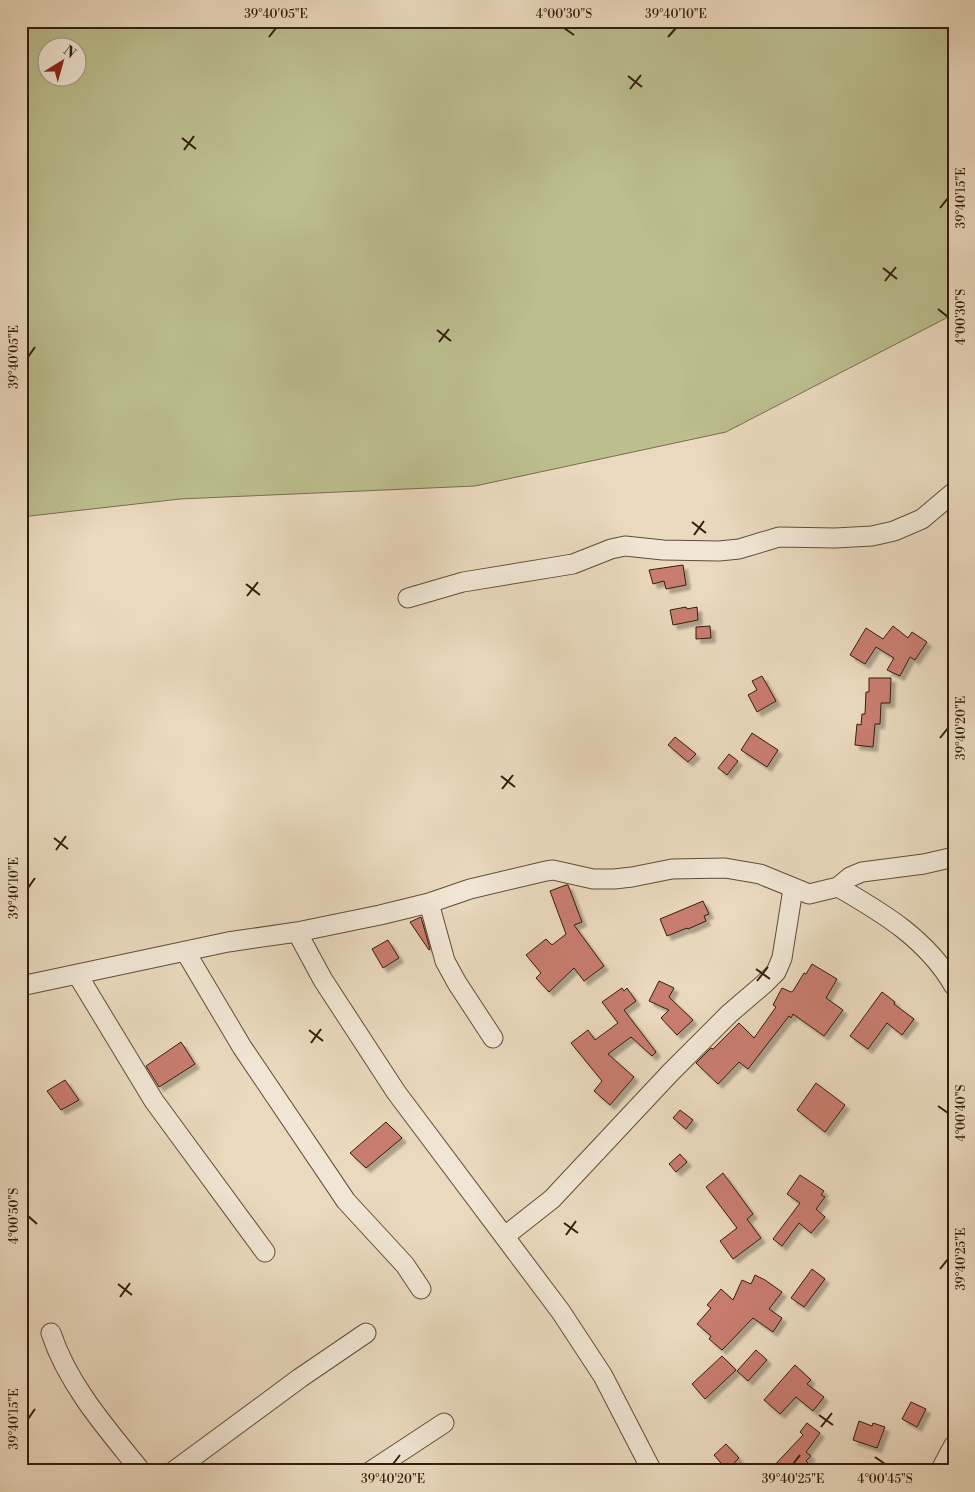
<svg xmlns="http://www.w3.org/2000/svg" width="975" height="1492" viewBox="0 0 975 1492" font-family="'Libre Bodoni',serif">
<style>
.green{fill:#bcbe8e;stroke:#786e4d;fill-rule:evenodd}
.building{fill:#c97d6f;stroke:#341d0c;filter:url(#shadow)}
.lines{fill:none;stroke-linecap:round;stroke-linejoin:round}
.minor-casing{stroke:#624c38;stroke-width:21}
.minor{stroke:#f1e6d5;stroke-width:19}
.ticks{fill:none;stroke:#341d0c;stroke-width:2}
.neatline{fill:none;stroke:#341d0c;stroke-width:2}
.ticks-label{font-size:12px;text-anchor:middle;fill:#341d0c}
</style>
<defs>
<filter id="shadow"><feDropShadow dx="4.5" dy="4.5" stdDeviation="1" flood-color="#0004"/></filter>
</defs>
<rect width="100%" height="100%" fill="#ead9be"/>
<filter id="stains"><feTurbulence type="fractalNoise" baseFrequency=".004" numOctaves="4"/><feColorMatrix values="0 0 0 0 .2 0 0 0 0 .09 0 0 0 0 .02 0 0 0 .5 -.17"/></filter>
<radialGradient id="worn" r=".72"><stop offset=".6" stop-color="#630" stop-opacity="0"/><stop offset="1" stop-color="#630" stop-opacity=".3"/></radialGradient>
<path class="green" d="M21 21H954V314L726 432 475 486 180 499 21 517ZM48 48H78V78H48Z"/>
<path class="building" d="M683 565 686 585 666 589 664 581 653 584 649 570Z
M686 607 687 609 697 607 698 620 673 625 670 610Z
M710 626 711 638 696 639V627Z
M893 626 908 638 912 632 927 642 915 660 910 657 900 676 887 670 894 658 876 647 865 664 850 655 866 628 883 639Z
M762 676 776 701 757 712 748 695 757 690 752 681Z
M869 678H891L890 703H881L880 724H875L873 747 855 745 857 724 861 725 862 714H865L866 692H869Z
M752 733 778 750 767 767 741 750Z
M675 737 696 754 688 762 668 745Z
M729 754 738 761 727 775 718 768Z
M566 885H568L582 922 574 925 604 966 584 981 574 968 549 992 536 978 541 973 526 955 546 939 552 945 566 934 550 891Z
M703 901 709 914 704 916 706 921 688 929 687 928 667 936 660 919Z
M421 917 430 949 429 950 410 922Z
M388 940 399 958 383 968 372 949Z
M812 964 837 979 826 998 843 1010 824 1036 793 1014 791 1018 789 1016 748 1069 739 1062 718 1084 696 1063 711 1048 713 1049 739 1023 754 1038 776 1007 773 1005 782 988 791 992 793 991 804 973 806 974Z
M659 981 674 988 669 997 693 1020 677 1035 661 1018 669 1010 649 1001Z
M622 988 624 991 627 988 636 1001 624 1010 656 1052 652 1056 631 1037 608 1054 634 1077 610 1105 594 1091 602 1081 571 1043 588 1030 595 1040 618 1023 602 1002Z
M882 992 895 1002 894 1004 914 1019 902 1035 887 1023 868 1049 850 1036Z
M181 1042 195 1064 159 1087 146 1066Z
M65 1080 79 1100 61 1110 47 1091Z
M816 1083 845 1105 825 1132 797 1110Z
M680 1110 693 1120 686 1129 673 1118Z
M386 1122 402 1138 366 1168 350 1153Z
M680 1154 687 1162 676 1172 669 1164Z
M723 1173 753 1214 747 1219 761 1238 733 1259 720 1241 737 1228 706 1187Z
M800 1175 824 1191 821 1195 825 1197 816 1209 825 1217 811 1233 799 1223 782 1246 773 1239 800 1203 787 1194Z
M812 1269 825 1279 804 1307 791 1298Z
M755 1275 765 1280 782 1292 769 1309 782 1318 773 1332 753 1318 722 1350 709 1339 711 1336 697 1324 711 1308 707 1305 721 1289 733 1300 742 1280 751 1284Z
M756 1350 767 1360 748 1381 737 1371Z
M722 1356 736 1370 705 1399 692 1384Z
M795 1365 811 1380 807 1384 824 1397 813 1411 796 1397 780 1414 764 1400Z
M911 1402 926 1409 917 1427 902 1419Z
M859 1421 872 1426 873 1423 885 1427 877 1448 853 1440Z
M807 1423 820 1433 806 1452 811 1456 806 1461 816 1471H769L803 1435 800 1432Z
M726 1444 739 1458 727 1470 714 1455Z"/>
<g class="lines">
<defs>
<path id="minor" d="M408 598 463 582 573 564 611 549 625 546 663 550 719 551 739 549 779 537 835 538 872 536 894 531 922 519 954 492
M838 887 850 877 862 872 924 864 954 857
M429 903 445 961 457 983 493 1038
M297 932 323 980 396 1092 561 1312 603 1376 652 1471
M185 951 242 1047 346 1201 405 1265 421 1289
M77 974 154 1101 265 1252
M21 986 228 942 297 932 380 915 429 903 470 889 546 871 553 870 593 879H614L632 877 672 869 725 868 760 874 809 894 838 887C883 913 927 939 954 986
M505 1236 552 1199 671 1072 729 1014 764 984 776 972 782 958 793 889
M51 1333C68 1385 107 1429 141 1471
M174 1471 300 1378 366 1333
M371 1471 444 1423
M940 1471 954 1445"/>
</defs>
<use href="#minor" class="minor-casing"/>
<use href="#minor" class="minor"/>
</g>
<path class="ticks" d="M564 28 574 35M269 37 276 28M668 37 676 28M628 76 642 87M630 89 641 75M182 138 196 149M184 150 194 136M940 208 948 198M883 268 897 279M885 281 896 267M938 309 948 317M437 330 451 341M439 342 449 329M28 357 35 347M692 522 706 533M694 535 704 521M246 584 260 595M247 596 258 582M940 738 948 728M501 776 515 787M502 789 513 775M54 838 68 849M56 850 66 836M28 888 35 878M756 969 770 979M757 981 768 967M309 1030 323 1041M311 1043 321 1029M938 1106 948 1113M28 1216 37 1224M564 1223 578 1233M566 1235 576 1221M940 1269 948 1259M118 1284 132 1295M120 1297 130 1283M819 1415 833 1425M28 1419 35 1409M821 1427 832 1413M875 1457 885 1464M393 1464 400 1455M793 1464 800 1455"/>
<rect width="975" height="1492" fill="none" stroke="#ead9be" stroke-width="55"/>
<g transform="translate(62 62) rotate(37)"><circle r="24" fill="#f1e6d5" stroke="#a59685"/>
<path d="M0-4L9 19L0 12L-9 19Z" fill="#8f2418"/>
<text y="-8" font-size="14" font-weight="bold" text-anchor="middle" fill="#341d0c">N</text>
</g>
<rect x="28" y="28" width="920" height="1436" class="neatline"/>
<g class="ticks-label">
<text x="276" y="18">39°40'05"E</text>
<text x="564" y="18">4°00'30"S</text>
<text x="676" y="18">39°40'10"E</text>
<text transform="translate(961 198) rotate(-90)" y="4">39°40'15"E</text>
<text transform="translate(961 317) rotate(-90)" y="4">4°00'30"S</text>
<text transform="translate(14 357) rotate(-90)" y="4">39°40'05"E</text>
<text transform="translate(961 728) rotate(-90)" y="4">39°40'20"E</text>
<text transform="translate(14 888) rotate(-90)" y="4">39°40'10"E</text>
<text transform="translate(961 1113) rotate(-90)" y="4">4°00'40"S</text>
<text transform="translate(14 1216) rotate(-90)" y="4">4°00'50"S</text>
<text transform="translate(961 1259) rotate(-90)" y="4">39°40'25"E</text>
<text transform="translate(14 1419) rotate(-90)" y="4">39°40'15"E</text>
<text x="393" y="1483">39°40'20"E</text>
<text x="793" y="1483">39°40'25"E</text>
<text x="885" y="1483">4°00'45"S</text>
</g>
<rect width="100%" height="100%" filter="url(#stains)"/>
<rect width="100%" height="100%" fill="url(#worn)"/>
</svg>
